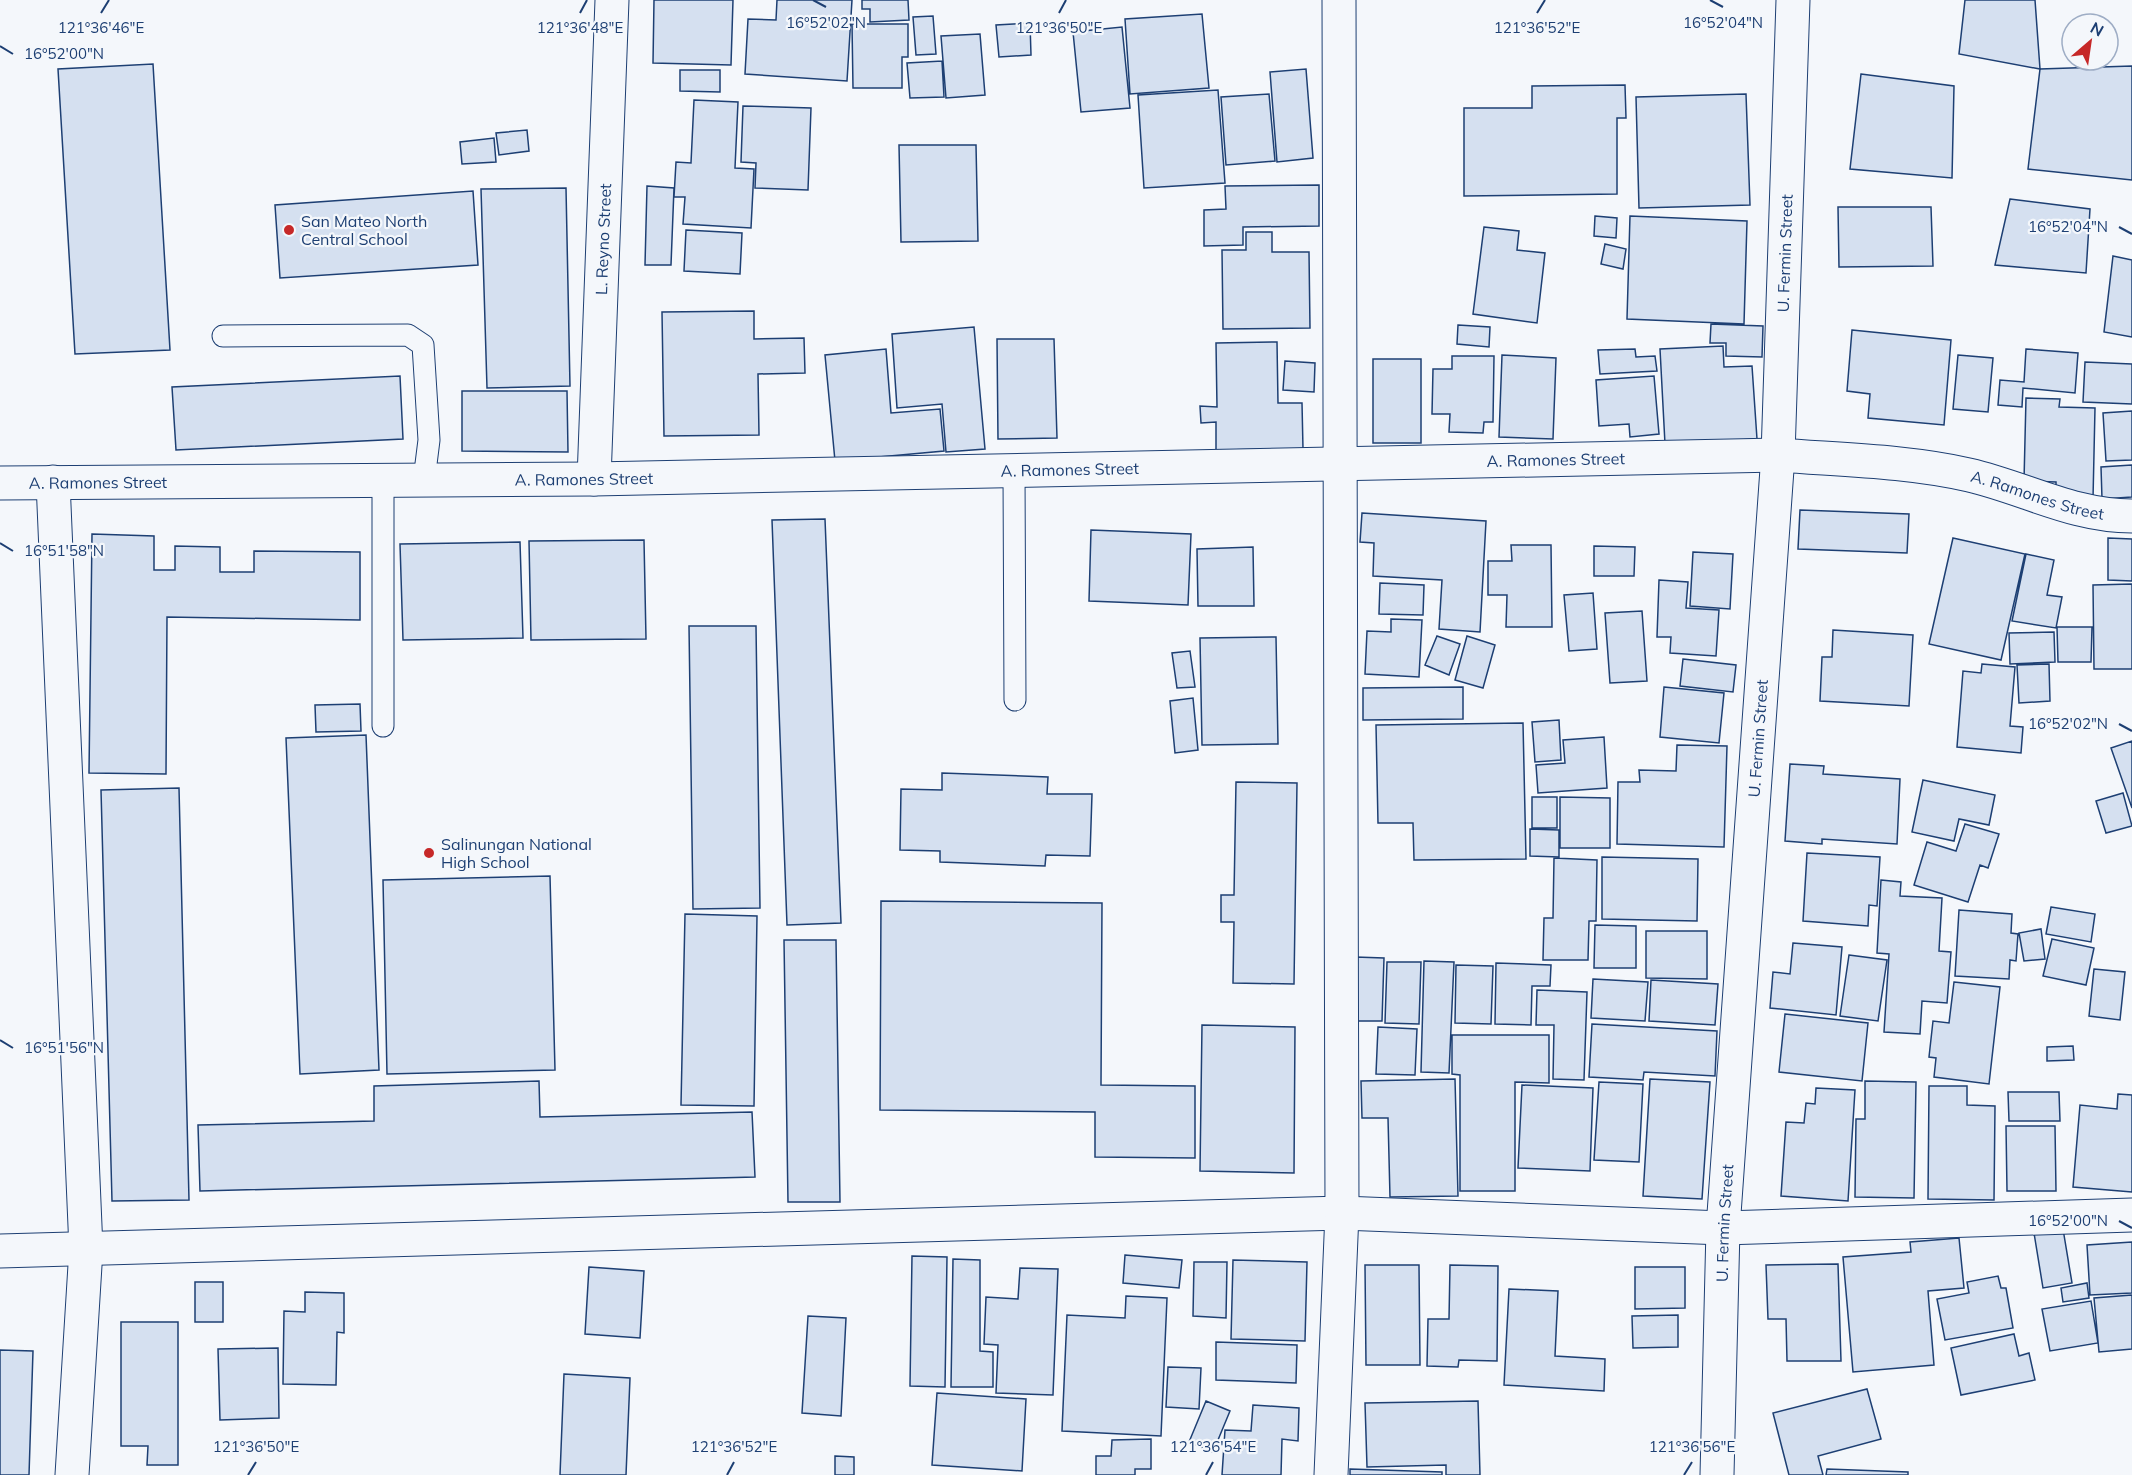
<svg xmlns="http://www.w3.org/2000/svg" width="2132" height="1475" viewBox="0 0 2132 1475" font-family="Mulish,sans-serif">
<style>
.building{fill:#d5e0f0;stroke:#1d3f73;stroke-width:1.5}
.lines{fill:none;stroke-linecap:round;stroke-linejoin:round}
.lane-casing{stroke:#1d3f73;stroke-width:23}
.street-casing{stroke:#1d3f73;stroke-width:35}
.lane{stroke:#f4f7fb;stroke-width:21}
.street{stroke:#f4f7fb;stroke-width:33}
.ticks{fill:none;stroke:#1d3f73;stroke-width:2}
.poi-dot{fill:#c62828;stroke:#f4f7fb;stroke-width:2}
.labels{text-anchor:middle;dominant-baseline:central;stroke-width:4.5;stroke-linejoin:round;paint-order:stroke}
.poi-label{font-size:16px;fill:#1d3f73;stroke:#f4f7fb;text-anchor:start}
.street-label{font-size:16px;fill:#1d3f73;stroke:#f4f7fb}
.ticks-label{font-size:15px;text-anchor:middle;fill:#1d3f73;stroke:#f4f7fb;stroke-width:4.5;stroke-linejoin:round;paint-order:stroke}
</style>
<rect width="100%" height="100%" fill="#f4f7fb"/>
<path class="building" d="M654 0H733L731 65 653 63Z
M777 0H852L847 81 745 74 748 19 776 20Z
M862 0H908L909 20 870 22V9H862Z
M1965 0H2035L2040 69 1959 54Z
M1202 14 1209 88 1130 94 1125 19Z
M933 16 936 54 916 55 913 17Z
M1030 23 1031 55 999 57 996 25Z
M852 24H908V57H902V88H853Z
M1122 27 1130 108 1081 112 1073 32Z
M980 34 985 95 946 98 941 36Z
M942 61 944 97 910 98 907 63Z
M153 64 170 350 75 354 58 69Z
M2132 66V180L2028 169 2040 69Z
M1306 69 1313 158 1277 162 1270 72Z
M680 70H720V92L680 91Z
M1861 74 1954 86 1952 178 1850 169Z
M1625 85 1626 118H1617V194L1464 196V108H1532V86Z
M1218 90 1225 183 1144 188 1138 95Z
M1269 94 1275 161 1226 165 1221 97Z
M1746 94 1750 205 1639 208 1636 97Z
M694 100 738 102 735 168 754 169 751 228 683 224 685 197H674L676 162 691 163Z
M743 106 811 108 808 190 755 188 756 163 741 162Z
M527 130 529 151 499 155 496 133Z
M494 138 496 162 462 164 460 142Z
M899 145H976L978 241 901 242Z
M1319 185V226L1243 227V245L1204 246V210L1226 209 1225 186Z
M647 186 674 188 671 265H645Z
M566 188 570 386 487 388 481 189Z
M473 191 478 265 280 278 275 205Z
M2010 199 2090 209 2086 273 1995 265Z
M1838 207H1931L1933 266 1839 267Z
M1595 216 1617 218 1616 238 1594 236Z
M1630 216 1747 221 1744 324 1627 319Z
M1484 227 1519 231 1517 250 1545 253 1537 323 1473 314Z
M686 230 742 233 740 274 684 271Z
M1246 232H1272V252H1309L1310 328 1223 329 1222 250H1246Z
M1605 244 1626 249 1623 269 1601 264Z
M2113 256 2132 260V337L2104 332Z
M754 311V339L804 338 805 373 758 374 759 435 664 436 662 312Z
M1711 324 1763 326 1762 357 1726 356V343H1710Z
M1458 325 1490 327 1489 347 1457 344Z
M974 327 985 449 946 452 942 404 897 408 892 334Z
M1852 330 1951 340 1944 425 1868 418 1870 394 1847 391Z
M997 339H1054L1057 438 998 439Z
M1277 342 1278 403H1302L1303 449 1216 450V422L1201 423 1200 406 1217 407 1216 343Z
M1723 346 1724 367 1752 366 1757 439 1665 444 1660 349Z
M886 349 891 413 940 409 944 451 835 461 825 355Z
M1635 349 1636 357 1655 356 1657 371 1600 374 1598 350Z
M2026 349 2078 353 2075 393 2023 388 2022 407 1998 405 2000 380 2024 382Z
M1502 355 1556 358 1553 439 1499 437Z
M1958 355 1993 358 1988 412 1953 409Z
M1452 356H1494L1493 422H1484L1483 433 1449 432 1450 414H1432L1433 369H1452Z
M1373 359H1421V443H1373Z
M1285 361 1315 363 1314 392 1283 390Z
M2085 362 2132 364V404L2083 402Z
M400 376 403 439 176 450 172 387Z
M1654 376 1659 434 1630 437 1629 424 1599 426 1596 380Z
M462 391H567L568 452 462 451Z
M2026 398 2060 399 2059 407 2095 408 2093 499 2056 498V482L2024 481Z
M2132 411V460L2106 461 2103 413Z
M2132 465V497L2102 499 2101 467Z
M1800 510 1909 514 1907 553 1798 549Z
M1362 513 1486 521 1480 632 1439 629 1442 580 1373 576 1374 543 1360 542Z
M825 519 841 923 787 925 772 520Z
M1091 530 1191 534 1188 605 1089 601Z
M92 534 154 536V570H175V546L220 547V572H254V551L360 552V620L167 617 166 774 89 773Z
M1953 538 2025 554 2001 660 1929 644Z
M2108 538 2132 539V581L2108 580Z
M644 540 646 639 531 640 529 541Z
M520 542 523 638 403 640 400 544Z
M1511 545H1551L1552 627H1506L1507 595H1488V561H1512Z
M1594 546 1635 547 1634 576H1594Z
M1253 547 1254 606H1198L1197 549Z
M1693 552 1733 554 1730 609 1690 606Z
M2026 554 2054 560 2047 595 2062 597 2056 628 2012 621Z
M1659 580 1688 582 1686 608 1719 610 1716 656 1670 653 1671 637H1657Z
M1380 583 1424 585 1423 615 1379 614Z
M2132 584V669H2094L2093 585Z
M1593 593 1597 649 1569 651 1564 595Z
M1642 611 1647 681 1610 683 1605 613Z
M1391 619 1422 620 1419 677 1365 674 1367 631 1391 632Z
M689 626H756L760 908 693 909Z
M2057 627H2092L2091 662H2058Z
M1833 630 1913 635 1909 706 1820 701 1822 657H1832Z
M2054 632 2055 662 2010 664 2009 633Z
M1437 636 1460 644 1449 675 1425 665Z
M1467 636 1495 645 1483 688 1455 680Z
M1276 637 1278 744 1202 745 1200 638Z
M1190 651 1195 687 1177 688 1172 653Z
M1683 659 1736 665 1733 692 1680 686Z
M1982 664 2015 667 2010 726 2023 727 2021 753 1957 747 1963 671 1981 673Z
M2049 664 2050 701 2019 703 2017 665Z
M1463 687V719L1363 720V688Z
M1664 687 1724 693 1719 743 1660 737Z
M1193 698 1198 750 1175 753 1170 701Z
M360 704 361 731 316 732 315 705Z
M1559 720 1561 760 1535 762 1532 722Z
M1523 723 1526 859 1414 860 1413 823H1378L1376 725Z
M366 735 379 1070 300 1074 286 738Z
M1604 737 1607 788 1538 793 1536 765 1565 763 1563 740Z
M2132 741V808L2111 748Z
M1677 745 1727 746 1724 847 1617 844 1618 782H1640L1639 770 1676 771Z
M1790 764 1824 766 1823 774 1900 779 1897 844 1822 839V844L1785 841Z
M942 773 1048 777 1047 794H1092L1090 856 1046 855 1045 866 940 862V851L900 850 901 789 942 790Z
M1923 780 1995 795 1989 825 1959 819 1954 841 1912 832Z
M1236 782 1297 783 1294 984 1233 983 1234 922H1221V895H1234Z
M179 788 189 1200 112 1201 101 790Z
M2123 793 2132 826 2106 833 2096 801Z
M1532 797H1557V828H1532Z
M1560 797 1610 798V848H1560Z
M1965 824 1999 834 1988 868 1980 865 1968 902 1914 885 1927 842 1956 851Z
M1530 829 1559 830V857L1530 856Z
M1807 853 1880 857 1877 906 1869 905 1868 926 1803 921Z
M1602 857 1698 859 1697 921 1602 919Z
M1554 858 1597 860 1596 921H1589L1588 960H1543L1544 918H1553Z
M550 876 555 1070 387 1074 383 880Z
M1881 880 1901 882 1900 896 1942 898 1939 951 1951 952 1947 1003 1922 1001 1920 1034 1884 1032 1889 954 1877 953Z
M881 901 1102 903 1101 1085 1195 1086V1158L1095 1157V1112L880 1110Z
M2051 907 2095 914 2091 942 2046 934Z
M1959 910 2012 914 2011 933 2018 934 2016 961 2010 960 2009 979 1955 976Z
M685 914 757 916 754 1106 681 1105Z
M1595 925 1636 926V968H1594Z
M2041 929 2045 959 2024 961 2019 933Z
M1646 931H1707V979L1646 978Z
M2052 939 2094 948 2086 985 2043 976Z
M784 940H836L840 1202H788Z
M1793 943 1842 947 1836 1015 1770 1008 1773 972 1790 974Z
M1849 955 1887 960 1878 1021 1840 1016Z
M1355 957 1384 958 1382 1021H1353Z
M1424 961 1454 962 1449 1073 1421 1072Z
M1387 962H1421L1419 1024 1385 1023Z
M1496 963 1551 965 1550 986H1532L1531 1025 1495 1024Z
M1456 965 1493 966 1491 1024 1455 1023Z
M2094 969 2125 972 2120 1020 2089 1016Z
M1593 979 1648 982 1645 1021 1591 1018Z
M1651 980 1718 984 1715 1025 1649 1021Z
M1954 982 2000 987 1989 1084 1934 1077 1936 1058 1929 1057 1933 1021 1949 1023Z
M1537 990 1587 992 1584 1080 1553 1079 1554 1025H1536Z
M1785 1014 1868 1023 1862 1081 1779 1072Z
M1592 1024 1717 1031 1715 1076 1644 1072 1643 1080 1589 1077Z
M1202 1025 1295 1027 1294 1173 1200 1171Z
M1378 1027 1417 1029 1415 1075 1376 1074Z
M1452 1035H1549V1083L1515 1082V1191H1460V1075L1452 1074Z
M2073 1046 2074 1060 2047 1061V1047Z
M1455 1079 1458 1196 1390 1197 1388 1118H1362L1361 1081Z
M1650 1079 1710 1082 1702 1199 1643 1196Z
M539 1081 540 1117 752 1112 755 1177 200 1191 198 1125 374 1121V1086Z
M1865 1081 1916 1082 1914 1198 1855 1197 1856 1119H1865Z
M1599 1082 1643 1084 1639 1162 1594 1160Z
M1522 1085 1593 1088 1590 1171 1518 1168Z
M1929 1086H1967V1105L1995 1106 1994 1200 1928 1199Z
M1816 1088 1855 1090 1848 1201 1781 1196 1786 1122 1804 1123 1806 1103 1815 1104Z
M2008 1092H2059L2060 1121H2009Z
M2118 1094 2132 1095V1192L2073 1187 2080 1105 2117 1109Z
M2006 1126H2055L2056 1191H2007Z
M2063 1229 2072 1283 2043 1288 2034 1233Z
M1959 1238 1964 1288 1928 1291 1934 1365 1853 1372 1843 1257 1911 1252 1910 1242Z
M2132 1242V1293L2090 1295 2087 1245Z
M1125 1255 1182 1260 1179 1288 1123 1283Z
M912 1256 947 1257 945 1387 910 1386Z
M953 1259 980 1260V1351L993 1352V1387H951Z
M1233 1260 1307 1262 1305 1341 1231 1339Z
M1194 1262H1227L1226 1318 1193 1316Z
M1838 1264 1841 1361H1787L1786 1319H1768L1766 1265Z
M1365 1265H1419L1420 1365H1366Z
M1450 1265 1498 1266 1497 1361 1459 1360 1458 1367 1427 1366 1428 1319H1449Z
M589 1267 644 1271 640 1338 585 1334Z
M1635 1267H1685V1308L1635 1309Z
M1020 1268 1058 1269 1053 1395 996 1393 998 1345 984 1344 986 1297 1018 1299Z
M1998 1276 2001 1288H2006L2013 1328 1945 1340 1937 1299 1969 1293 1967 1282Z
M195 1282H223V1322H195Z
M2087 1283 2089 1298 2063 1302 2061 1288Z
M1509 1289 1558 1291 1555 1356 1605 1359 1604 1391 1504 1385Z
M305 1292 344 1293V1333L337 1332 336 1385 283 1384 284 1311 305 1312Z
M2132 1295V1349L2099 1352 2094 1298Z
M1126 1296 1167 1298 1161 1436 1062 1431 1067 1315 1125 1318Z
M2091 1301 2098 1343 2050 1351 2042 1309Z
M1678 1315V1347L1633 1348 1632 1316Z
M808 1316 846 1318 841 1416 802 1413Z
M121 1322H178V1465H147L148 1446H121Z
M2014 1334 2019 1356 2029 1353 2035 1380 1961 1395 1951 1348Z
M1216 1342 1297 1345 1296 1383 1216 1380Z
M278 1348 279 1418 220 1420 218 1349Z
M0 1350 33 1351 29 1475H0Z
M1168 1367 1201 1368 1199 1409 1166 1407Z
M564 1374 630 1378 626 1475H560Z
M1867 1389 1881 1439 1818 1456 1823 1475H1789L1773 1413Z
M937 1393 1026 1399 1022 1471 932 1465Z
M1206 1401 1230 1411 1213 1452 1189 1442Z
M1478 1401 1480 1475H1446V1465L1367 1467 1365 1403Z
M1253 1405 1299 1408 1298 1441 1282 1439 1281 1475H1222L1225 1430 1251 1431Z
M1151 1439V1469H1135V1475H1096V1456H1111L1112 1440Z
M835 1456 854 1457V1475H835Z
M1350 1469 1442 1472V1475H1350Z
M1827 1469 1908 1472V1475H1826Z"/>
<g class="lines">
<defs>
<path id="lane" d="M223 336 408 335 423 345 429 440 424 480
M1014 471 1015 700
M383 726V480"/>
<g id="street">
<path id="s1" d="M594 479 612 0"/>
<path d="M53 482 86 1249 72 1475"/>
<path id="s2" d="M0 483 594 479 1778 455C1842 460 1907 461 1969 475 2025 488 2073 516 2132 516"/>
<path d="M0 1251 1342 1213 1723 1228 2132 1215"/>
<path d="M1331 1475 1342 1213 1339 0"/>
<path id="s3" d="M1717 1475 1723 1228 1778 455 1793 0"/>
</g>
</defs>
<use href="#lane" class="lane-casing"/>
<use href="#street" class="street-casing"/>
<use href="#lane" class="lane"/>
<use href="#street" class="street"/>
</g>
<path class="ticks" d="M813 0 826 7M1710 0 1723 7M101 13 109 0M580 13 587 0M1059 13 1066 0M1537 13 1545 0M0 46 13 54M2119 227 2132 234M0 543 13 551M2119 724 2132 731M0 1040 13 1048M2119 1221 2132 1228M248 1475 256 1462M727 1475 734 1462M1206 1475 1213 1462M1684 1475 1692 1462"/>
<g class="poi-dot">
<circle cx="289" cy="230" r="6"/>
<circle cx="429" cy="853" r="6"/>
</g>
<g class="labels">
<g class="poi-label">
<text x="301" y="221">San Mateo North<tspan x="301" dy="18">Central School</tspan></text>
<text x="441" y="844">Salinungan National<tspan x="441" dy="18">High School</tspan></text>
</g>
<g class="street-label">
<text stroke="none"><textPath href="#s1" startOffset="240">L. Reyno Street</textPath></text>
<text stroke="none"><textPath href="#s3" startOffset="1224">U. Fermin Street</textPath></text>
<text stroke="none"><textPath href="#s2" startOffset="1556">A. Ramones Street</textPath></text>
<text stroke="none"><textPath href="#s2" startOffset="1070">A. Ramones Street</textPath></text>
<text stroke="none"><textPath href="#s2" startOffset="584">A. Ramones Street</textPath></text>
<text stroke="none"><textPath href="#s2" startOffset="98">A. Ramones Street</textPath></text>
<text stroke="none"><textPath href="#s2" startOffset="2042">A. Ramones Street</textPath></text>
<text stroke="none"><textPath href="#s3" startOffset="738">U. Fermin Street</textPath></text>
<text stroke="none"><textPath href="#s3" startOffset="252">U. Fermin Street</textPath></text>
</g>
</g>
<g class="ticks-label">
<text x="826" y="28">16°52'02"N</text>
<text x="1723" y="28">16°52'04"N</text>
<text x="101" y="33">121°36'46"E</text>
<text x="580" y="33">121°36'48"E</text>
<text x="1059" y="33">121°36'50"E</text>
<text x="1537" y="33">121°36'52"E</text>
<text x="64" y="59">16°52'00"N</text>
<text x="2068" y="232">16°52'04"N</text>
<text x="64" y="556">16°51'58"N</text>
<text x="2068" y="729">16°52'02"N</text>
<text x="64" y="1053">16°51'56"N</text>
<text x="2068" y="1226">16°52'00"N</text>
<text x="256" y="1452">121°36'50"E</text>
<text x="734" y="1452">121°36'52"E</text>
<text x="1213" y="1452">121°36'54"E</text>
<text x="1692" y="1452">121°36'56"E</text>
</g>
<g transform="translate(2090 42) rotate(29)"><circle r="28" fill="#f4f7fb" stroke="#9eadc5" stroke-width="1.5"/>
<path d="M0-4.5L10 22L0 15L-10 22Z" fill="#c62828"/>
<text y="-9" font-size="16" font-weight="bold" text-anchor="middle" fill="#1d3f73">N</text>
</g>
</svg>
